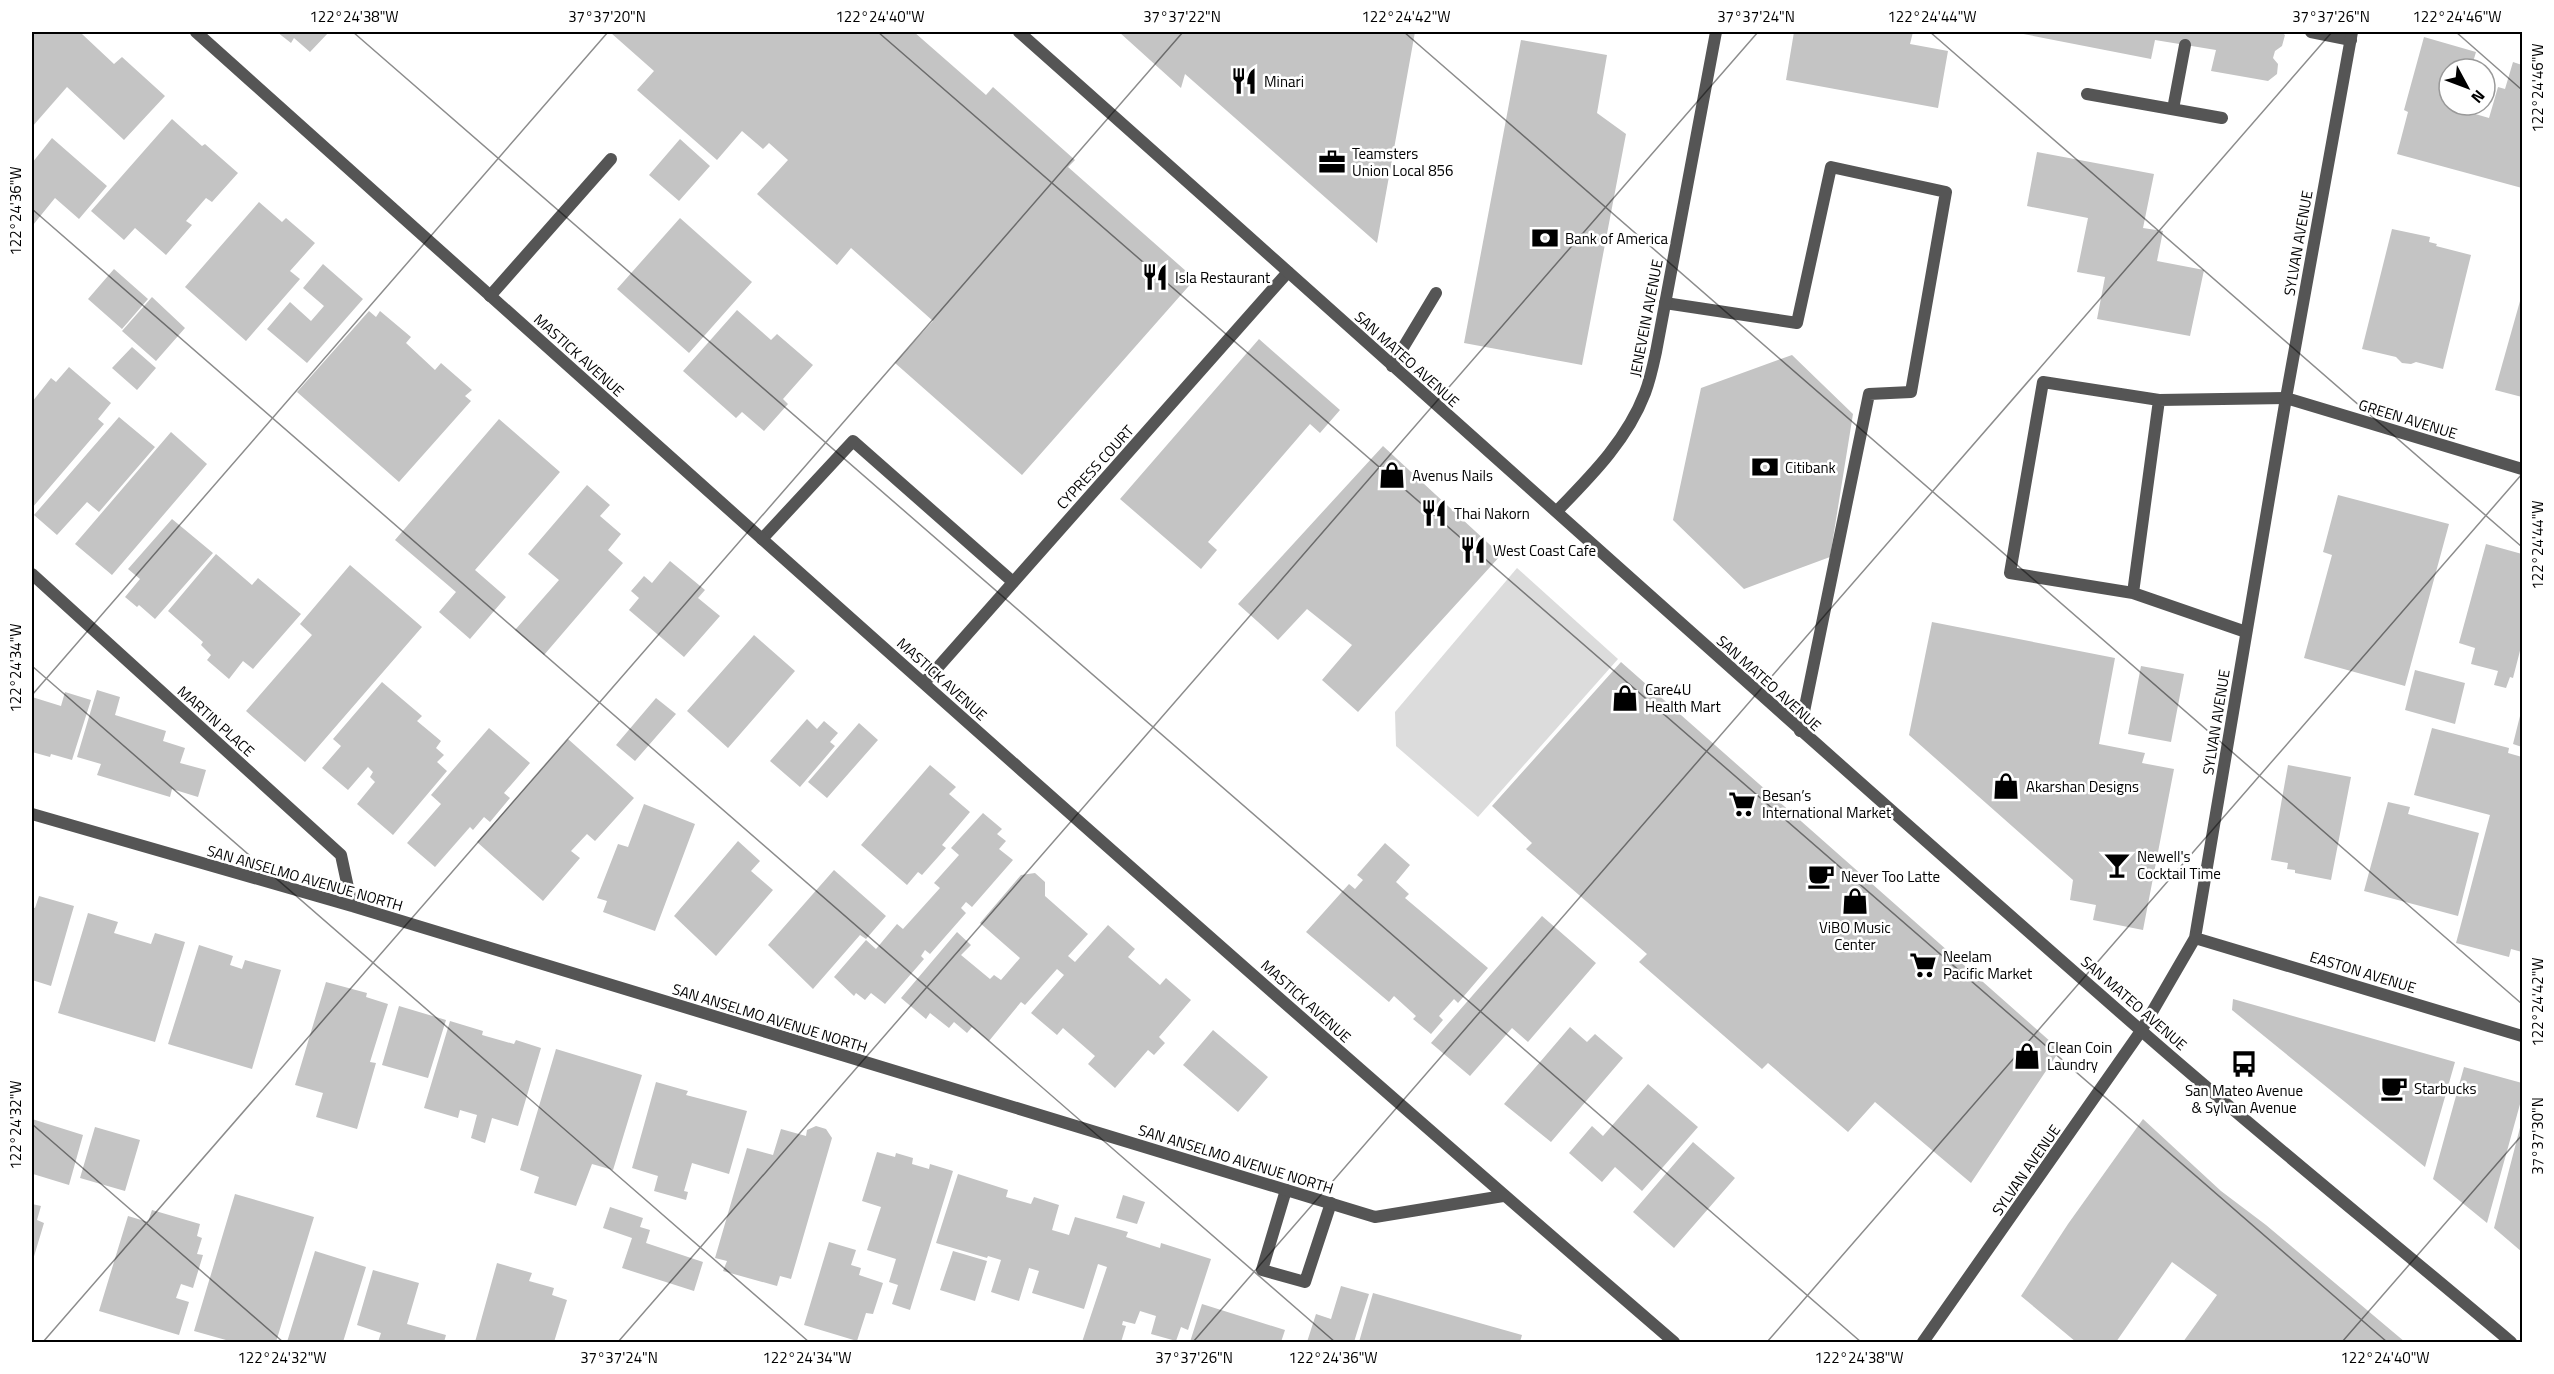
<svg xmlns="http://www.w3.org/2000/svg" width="2554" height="1374" viewBox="0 0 2554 1374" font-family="'Titillium Web',sans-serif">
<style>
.green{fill:#dcdcdc}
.building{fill:#c4c4c4}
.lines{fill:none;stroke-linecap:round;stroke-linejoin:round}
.service{stroke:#555;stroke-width:12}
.minor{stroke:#555;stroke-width:12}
.tertiary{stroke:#555;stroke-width:12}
.ticks{fill:none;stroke:#000;stroke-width:1.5;stroke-opacity:0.45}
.labels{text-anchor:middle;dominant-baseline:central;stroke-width:5;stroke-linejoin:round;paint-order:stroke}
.poi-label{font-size:15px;fill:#000;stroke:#fff;text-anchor:start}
.street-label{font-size:15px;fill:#000;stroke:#fff}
.neatline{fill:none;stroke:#000;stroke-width:2}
.ticks-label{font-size:15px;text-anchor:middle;fill:#000}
</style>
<rect width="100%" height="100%" fill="#fff"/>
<path class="green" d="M1517 568 1618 659 1478 817 1396 746 1395 712Z"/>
<path class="building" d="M32 32H84L82 34 114 64 122 57 165 96 124 140 67 87 32 127Z
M277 32H329L310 52 294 38 291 43Z
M612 32H914L986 95 993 87 1075 160 1068 167 1195 279 1022 475 895 363 933 321 851 248 837 265 757 194 788 160 769 143 763 149 742 131 717 160 637 90 654 71 611 33Z
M1119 32H1415L1377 243 1185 74 1181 88Z
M1794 32H1913L1910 44 1948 51 1938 108 1786 80Z
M2013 32H2281L2285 35 2282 46 2275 51 2273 58 2278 64 2277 74 2268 81 2211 71 2216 50 2155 40 2151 59Z
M2424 37 2476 52 2471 69H2449V105H2466L2465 111 2489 118 2498 87 2505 89 2513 62 2522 65V188L2397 154 2408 112 2404 110Z
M1521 40 1607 55 1597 113 1626 134 1582 365 1464 343Z
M172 119 202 146 205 144 238 173 212 202 206 198 186 221 192 225 166 255 135 228 124 240 91 211Z
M52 138 107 186 79 219 55 198 33 225 32 163Z
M680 139 710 166 679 201 649 175Z
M2037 152 2154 174 2143 228 2163 231 2157 261 2204 270 2190 336 2097 319 2105 277 2077 272 2088 218 2027 206Z
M259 202 282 222 286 218 315 243 290 271 300 279 246 341 185 287Z
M680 218 752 282 689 353 617 289Z
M2392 229 2430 237 2429 242 2437 244 2436 246 2471 255 2443 369 2416 362 2411 364 2402 363 2396 357 2362 349Z
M323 264 363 299 307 363 267 329 290 302 311 321 324 306 303 288Z
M114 269 148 299 122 329 88 299Z
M2522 294V397L2495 390Z
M152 297 185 328 156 361 122 331Z
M737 310 771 340 777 334 813 365 783 399 788 404 764 431 742 412 736 418 683 371Z
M369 311 376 317 380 311 411 337 406 343 435 370 441 363 472 390 465 396 471 401 399 482 297 392Z
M1259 339 1340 410 1320 433 1310 424 1208 542 1217 550 1201 569 1120 499Z
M132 347 156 368 137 390 112 368Z
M1792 355 1853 414 1830 557 1744 589 1673 520 1701 388Z
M69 367 111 403 98 419 104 424 32 508V402L51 378 56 382Z
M119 417 155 447 99 512 87 502 57 535 34 515Z
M499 419 560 472 475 570 506 597 470 639 439 612 456 592 395 540Z
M171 432 207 464 112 575 75 544Z
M1383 446 1501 555 1358 712 1322 680 1352 645 1307 609 1278 640 1238 604Z
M587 485 610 505 600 516 621 534 608 550 623 563 544 655 515 630 559 580 528 554Z
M2338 495 2449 524 2405 686 2304 658 2332 555 2323 552Z
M172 519 213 553 155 619 139 605 137 607 125 597 140 579 128 569Z
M2486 544 2522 554V643L2513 678 2510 677 2506 688 2494 685 2498 671 2471 664 2475 648 2459 643Z
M216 554 252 585 258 578 301 614 253 669 243 661 229 679 207 660 211 655 201 645 203 642 168 611Z
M670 561 705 590 698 598 720 616 684 657 629 610 639 598 631 591 644 576 652 583Z
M350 565 422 627 305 762 246 711 312 635 300 624Z
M1932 622 2115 658 2099 744 2145 753 2142 763 2174 769 2143 930 2093 920 2096 905 2070 900 2073 880 1909 735Z
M754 635 795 671 728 748 687 711Z
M1621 662 2060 1050 1971 1183 1875 1102 1848 1132 1768 1063 1762 1069 1639 962 1647 954 1526 849 1532 843 1492 806Z
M2141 666 2184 674 2171 742 2128 734Z
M2415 670 2465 683 2455 724 2405 710Z
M382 682 422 716 417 721 441 741 436 748 444 755 437 762 447 771 393 835 357 804 375 782 370 777 373 772 368 767 348 790 322 768 341 746 333 739Z
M97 690 120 697 115 715 166 731 163 741 185 748 180 763 206 770 198 797 172 789 170 797 97 775 101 764 77 757Z
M65 692 91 700 72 760 51 754 50 757 32 752V697L61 706Z
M656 698 676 714 635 761 616 745Z
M2522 708V747L2513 744Z
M807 719 817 729 824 721 838 733 830 742 835 746 800 787 770 761Z
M859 723 878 740 827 798 808 782Z
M489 728 530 763 504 793 510 798 490 822 484 817 473 830 470 827 435 867 407 843 441 804 431 795Z
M2432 728 2509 748 2508 753 2522 757V952L2511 949 2509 957 2456 943 2490 815 2414 795Z
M568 739 634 798 595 841 587 834 571 851 580 858 543 901 477 842Z
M930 765 956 787 949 794 970 812 942 845 946 848 922 875 918 872 907 885 861 845Z
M2288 765 2351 777 2331 880 2295 873V870L2287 869 2288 863 2271 860Z
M2388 802 2410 807 2408 814 2479 833 2458 916 2364 891Z
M644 804 695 824 655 931 603 912 607 901 597 898 618 844 628 847Z
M983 813 1002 829 997 834 1006 841 999 849 1013 860 972 907 966 902 961 908 966 913 930 954 925 950 921 956 924 959 885 1004 871 993 865 1000 856 993 854 996 834 977 866 940 876 949 897 924 903 929 940 888 934 883 959 855 951 848Z
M738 841 760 861 751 871 773 890 716 956 674 916Z
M1385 843 1410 865 1396 882 1409 894 1405 898 1488 968 1458 1003 1454 999 1439 1016 1443 1020 1431 1034 1413 1019 1416 1016 1394 996 1389 1002 1306 932 1349 884 1355 889 1363 880 1357 875Z
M834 870 886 916 866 939 860 935 813 989 768 945Z
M1035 873 1045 882V896L1088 934 1068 956 1075 962 1108 925 1135 949 1128 957 1160 985 1166 978 1191 1000 1159 1037 1165 1043 1154 1055 1148 1050 1115 1088 1088 1064 1095 1056 1063 1028 1057 1035 1031 1013 1064 975 1057 969 1025 1005 1021 1002 989 1041 972 1027 967 1033 954 1022 949 1028 930 1013 926 1019 901 998 957 932 971 945 961 955 990 979 994 975 1001 980 1020 958 980 923 1021 875Z
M39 896 74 906 51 986 32 980V907L35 908Z
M88 913 118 922 114 933 151 944 155 933 185 942 155 1042 58 1013Z
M1542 916 1596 963 1528 1042 1512 1028 1470 1076 1431 1043Z
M199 945 233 956 230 965 242 969 245 960 281 970 252 1069 168 1044Z
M326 982 367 993 366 997 388 1004 370 1062 376 1063 357 1129 316 1117 323 1093 295 1085Z
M2233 999 2455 1062 2425 1167 2232 1010Z
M399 1006 446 1020 428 1078 382 1065Z
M450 1021 483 1031 482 1035 514 1044 516 1040 541 1048 518 1126 492 1118 485 1143 471 1138 477 1115 460 1110 458 1118 424 1108Z
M1570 1027 1587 1042 1595 1034 1623 1058 1551 1142 1504 1104Z
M1213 1030 1268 1077 1238 1112 1183 1065Z
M556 1049 642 1075 613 1170 592 1164 576 1206 534 1193 539 1177 520 1170Z
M2464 1067 2522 1083V1097L2487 1223 2433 1179Z
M656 1082 688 1091 686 1095 747 1111 729 1174 692 1163 684 1191 688 1192 686 1200 654 1191 658 1176 632 1168Z
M1648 1084 1698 1127 1642 1191 1615 1167 1602 1182 1569 1153 1592 1126 1603 1136Z
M32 1119 83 1135 69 1185 33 1174 32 1179Z
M2143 1119 2221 1191 2266 1225 2405 1342H2183L2217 1295 2172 1262 2116 1342H2076L2021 1296 2068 1224Z
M2522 1120V1252L2494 1228Z
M816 1126 826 1129 832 1138 791 1279 780 1276 777 1286 723 1271 727 1261 715 1258 747 1148 773 1155 781 1129 806 1136 807 1130Z
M95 1127 140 1140 125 1191 80 1178Z
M1693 1142 1735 1178 1674 1248 1633 1212Z
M877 1152 895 1157 896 1153 913 1158 912 1164 929 1169 930 1164 953 1171 910 1310 892 1304 898 1285 889 1282 896 1259 867 1250 881 1207 862 1201Z
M958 1174 1008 1190 1006 1197 1031 1204 1034 1197 1059 1205 1052 1230 1069 1235 1075 1217 1128 1232 1126 1237 1160 1248 1161 1243 1211 1259 1188 1330 1181 1327 1176 1341 1151 1334 1156 1316 1140 1311 1135 1324 1123 1321 1122 1325 1126 1326 1121 1342H1082L1107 1267 1098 1264 1084 1309 1032 1293 1039 1271 1029 1268 1019 1301 991 1292 1001 1260 988 1256 987 1258 936 1243Z
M235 1194 314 1217 276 1342H233L194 1331Z
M1123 1195 1145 1202 1137 1224 1116 1218Z
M32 1204 41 1206 37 1220 44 1223 32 1263Z
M610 1207 643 1218 640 1227 650 1230 646 1243 703 1262 694 1291 622 1268 632 1238 603 1228Z
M152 1210 200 1224 197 1236 202 1238 197 1254 203 1255 193 1288 181 1284 176 1298 189 1302 179 1335 99 1311 128 1216 148 1222Z
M829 1242 856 1250 851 1265 861 1268 859 1275 883 1283 873 1314 866 1313 857 1341 804 1325Z
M315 1251 366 1267 343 1342H287Z
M953 1251 987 1261 975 1301 940 1290Z
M497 1263 532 1273 529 1281 554 1288 552 1295 567 1300 554 1342H475Z
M373 1270 419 1283 407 1324 446 1335 444 1342H378L381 1333 357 1325Z
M1341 1286 1369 1294 1354 1342H1307L1316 1314 1331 1319Z
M1373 1293 1522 1335 1520 1342H1359Z
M1202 1304 1285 1330 1281 1342H1190Z"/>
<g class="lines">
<path class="service" d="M2311 32 2351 40
M2087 94 2222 118
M2173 109 2185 45
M490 296 611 159
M1665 303 1797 323 1831 167 1946 192 1911 392 1869 394 1800 731
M1392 366 1436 293
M2159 400 2286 398
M762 539 853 441 1013 582
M2133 593 2159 400 2043 382 2010 573 2133 593 2246 632
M1286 1190 1262 1270 1305 1282 1331 1203"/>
<path class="minor" d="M196 32C686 471 1175 912 1674 1342
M2286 398 2522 469
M1557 511C1592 475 1627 440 1645 393 1650 380 1653 366 1656 352L1716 32
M32 574 341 855 352 906
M924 683 1288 272
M32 814 352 906 1375 1217 1503 1196
M2195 938 2522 1036
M1923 1342 2141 1031 2195 938 2286 398 2352 32"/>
<path class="tertiary" d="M1019 32C1392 363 1762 699 2137 1027 2260 1135 2387 1237 2511 1342"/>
</g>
<path class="ticks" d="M353 32 1861 1342M878 32 2387 1342M1404 32 2522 1004M1930 32 2522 547M2456 32 2522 90M32 34 34 32M32 209 1335 1342M32 666 809 1342M32 695 608 32M32 1124 283 1342M43 1342 1183 32M618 1342 1758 32M1193 1342 2332 32M1767 1342 2522 474M2342 1342 2522 1135"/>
<defs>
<symbol id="restaurant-bare" viewBox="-9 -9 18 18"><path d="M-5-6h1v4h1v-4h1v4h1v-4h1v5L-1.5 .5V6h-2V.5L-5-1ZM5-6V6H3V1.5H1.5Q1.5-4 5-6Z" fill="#000" stroke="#fff" stroke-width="2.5" paint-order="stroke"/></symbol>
<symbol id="office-bare" viewBox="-9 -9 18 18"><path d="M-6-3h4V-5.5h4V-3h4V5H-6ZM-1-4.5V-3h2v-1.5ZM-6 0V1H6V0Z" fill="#000" stroke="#fff" stroke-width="2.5" paint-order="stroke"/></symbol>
<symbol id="bank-bare" viewBox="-9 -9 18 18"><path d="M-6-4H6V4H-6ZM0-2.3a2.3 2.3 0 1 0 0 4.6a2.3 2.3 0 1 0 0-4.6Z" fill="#000" stroke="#fff" stroke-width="2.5" paint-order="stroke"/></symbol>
<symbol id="shop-bare" viewBox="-9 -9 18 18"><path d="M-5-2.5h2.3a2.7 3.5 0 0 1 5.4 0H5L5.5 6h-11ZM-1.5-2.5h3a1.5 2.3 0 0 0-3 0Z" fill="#000" stroke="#fff" stroke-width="2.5" paint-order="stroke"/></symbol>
<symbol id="supermarket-bare" viewBox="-9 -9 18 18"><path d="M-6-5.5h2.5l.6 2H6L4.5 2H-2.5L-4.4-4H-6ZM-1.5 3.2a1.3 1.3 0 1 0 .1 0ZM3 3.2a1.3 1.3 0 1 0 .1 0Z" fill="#000" stroke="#fff" stroke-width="2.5" paint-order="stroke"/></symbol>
<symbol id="bar-bare" viewBox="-9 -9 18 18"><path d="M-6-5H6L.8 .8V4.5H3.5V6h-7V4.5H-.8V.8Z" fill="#000" stroke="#fff" stroke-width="2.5" paint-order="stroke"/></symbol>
<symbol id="cafe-bare" viewBox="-9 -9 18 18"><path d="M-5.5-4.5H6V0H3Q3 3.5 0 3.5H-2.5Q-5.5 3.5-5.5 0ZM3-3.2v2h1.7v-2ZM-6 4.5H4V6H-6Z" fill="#000" stroke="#fff" stroke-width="2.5" paint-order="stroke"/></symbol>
<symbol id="bus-bare" viewBox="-9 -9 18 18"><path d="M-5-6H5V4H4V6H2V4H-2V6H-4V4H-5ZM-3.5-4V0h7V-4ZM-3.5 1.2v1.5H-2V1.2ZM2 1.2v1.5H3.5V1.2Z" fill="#000" stroke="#fff" stroke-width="2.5" paint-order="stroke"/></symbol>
</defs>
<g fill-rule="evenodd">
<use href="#restaurant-bare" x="1225" y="62" width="38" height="38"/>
<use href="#office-bare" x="1313" y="143" width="38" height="38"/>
<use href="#bank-bare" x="1526" y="219" width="38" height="38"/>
<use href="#restaurant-bare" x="1136" y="258" width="38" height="38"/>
<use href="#bank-bare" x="1746" y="448" width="38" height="38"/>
<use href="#shop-bare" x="1373" y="456" width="38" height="38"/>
<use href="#restaurant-bare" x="1415" y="494" width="38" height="38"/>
<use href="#restaurant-bare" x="1454" y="531" width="38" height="38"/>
<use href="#shop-bare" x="1606" y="679" width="38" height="38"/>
<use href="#shop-bare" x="1987" y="767" width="38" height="38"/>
<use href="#supermarket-bare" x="1723" y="785" width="38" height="38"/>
<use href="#bar-bare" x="2098" y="846" width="38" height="38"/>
<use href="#cafe-bare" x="1802" y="857" width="38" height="38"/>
<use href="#shop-bare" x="1836" y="882" width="38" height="38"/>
<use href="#supermarket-bare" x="1904" y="946" width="38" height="38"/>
<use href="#shop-bare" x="2008" y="1037" width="38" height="38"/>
<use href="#bus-bare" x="2225" y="1045" width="38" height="38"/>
<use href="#cafe-bare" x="2375" y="1069" width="38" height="38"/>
</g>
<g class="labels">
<g class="poi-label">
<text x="1264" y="81">Minari</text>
<text x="1352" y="153">Teamsters<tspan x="1352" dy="17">Union Local 856</tspan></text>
<text x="1565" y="238">Bank of America</text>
<text x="1175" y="277">Isla Restaurant</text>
<text x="1785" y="467">Citibank</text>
<text x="1412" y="475">Avenus Nails</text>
<text x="1454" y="513">Thai Nakorn</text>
<text x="1493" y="550">West Coast Cafe</text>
<text x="1645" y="689">Care4U<tspan x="1645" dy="17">Health Mart</tspan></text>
<text x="2026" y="786">Akarshan Designs</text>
<text x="1762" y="795">Besan’s<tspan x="1762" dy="17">International Market</tspan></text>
<text x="2137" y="856">Newell's<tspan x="2137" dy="17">Cocktail Time</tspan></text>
<text x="1841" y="876">Never Too Latte</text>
<text x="1855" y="927" text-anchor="middle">ViBO Music<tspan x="1855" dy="17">Center</tspan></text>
<text x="1943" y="956">Neelam<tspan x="1943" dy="17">Pacific Market</tspan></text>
<text x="2047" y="1047">Clean Coin<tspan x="2047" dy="17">Laundry</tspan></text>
<text x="2414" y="1088">Starbucks</text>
<text x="2244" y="1090" text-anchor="middle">San Mateo Avenue<tspan x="2244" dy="17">&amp; Sylvan Avenue</tspan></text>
</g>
<g class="street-label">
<text transform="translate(2298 243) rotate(-80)">SYLVAN AVENUE</text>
<text transform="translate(1646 318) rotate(-79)">JENEVEIN AVENUE</text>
<text transform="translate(579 355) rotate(42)">MASTICK AVENUE</text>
<text transform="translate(1407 359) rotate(42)">SAN MATEO AVENUE</text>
<text transform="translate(2408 419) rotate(17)">GREEN AVENUE</text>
<text transform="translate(1095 467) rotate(-48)">CYPRESS COURT</text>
<text transform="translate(942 679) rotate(42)">MASTICK AVENUE</text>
<text transform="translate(1769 683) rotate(42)">SAN MATEO AVENUE</text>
<text transform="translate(216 721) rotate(42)">MARTIN PLACE</text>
<text transform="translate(2216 722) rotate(-81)">SYLVAN AVENUE</text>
<text transform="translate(305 878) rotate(16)">SAN ANSELMO AVENUE NORTH</text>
<text transform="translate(2363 972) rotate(17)">EASTON AVENUE</text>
<text transform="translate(1306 1001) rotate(42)">MASTICK AVENUE</text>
<text transform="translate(2134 1003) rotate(41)">SAN MATEO AVENUE</text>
<text transform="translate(770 1018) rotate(17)">SAN ANSELMO AVENUE NORTH</text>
<text transform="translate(1236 1159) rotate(17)">SAN ANSELMO AVENUE NORTH</text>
<text transform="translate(2026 1170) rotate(-55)">SYLVAN AVENUE</text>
</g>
</g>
<rect width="2554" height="1374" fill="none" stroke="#ffffff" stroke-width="66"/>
<g transform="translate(2467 87) rotate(131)"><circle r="28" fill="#ffffff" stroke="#999999" stroke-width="1.5"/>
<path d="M0-4.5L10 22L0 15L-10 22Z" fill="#000000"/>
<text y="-9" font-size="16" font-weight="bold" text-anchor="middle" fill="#000000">N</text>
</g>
<rect x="33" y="33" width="2488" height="1308" class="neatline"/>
<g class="ticks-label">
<text x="354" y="22">122°24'38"W</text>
<text x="607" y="22">37°37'20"N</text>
<text x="880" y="22">122°24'40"W</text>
<text x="1182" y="22">37°37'22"N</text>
<text x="1406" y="22">122°24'42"W</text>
<text x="1756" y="22">37°37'24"N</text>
<text x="1932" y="22">122°24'44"W</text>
<text x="2331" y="22">37°37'26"N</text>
<text x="2457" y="22">122°24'46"W</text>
<text transform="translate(2538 88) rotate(-90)" y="5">122°24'46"W</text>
<text transform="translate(16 211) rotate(-90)" y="5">122°24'36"W</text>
<text transform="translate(2538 545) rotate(-90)" y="5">122°24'44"W</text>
<text transform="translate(16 668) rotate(-90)" y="5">122°24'34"W</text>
<text transform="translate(2538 1002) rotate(-90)" y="5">122°24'42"W</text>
<text transform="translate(16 1125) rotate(-90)" y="5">122°24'32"W</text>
<text transform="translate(2538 1136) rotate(-90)" y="5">37°37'30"N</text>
<text x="282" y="1363">122°24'32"W</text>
<text x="619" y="1363">37°37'24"N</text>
<text x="807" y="1363">122°24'34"W</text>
<text x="1194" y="1363">37°37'26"N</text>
<text x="1333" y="1363">122°24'36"W</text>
<text x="1859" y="1363">122°24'38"W</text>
<text x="2385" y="1363">122°24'40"W</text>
</g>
</svg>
